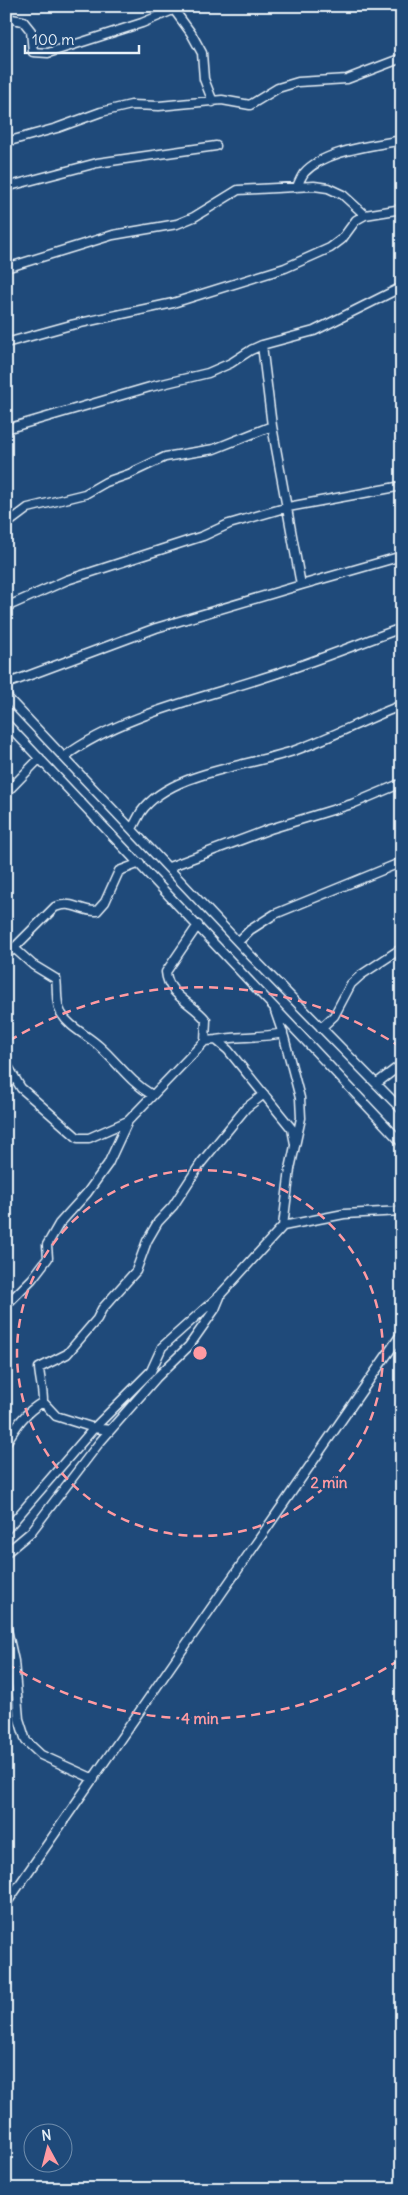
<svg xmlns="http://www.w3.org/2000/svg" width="408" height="2195" viewBox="0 0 408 2195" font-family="Delius,sans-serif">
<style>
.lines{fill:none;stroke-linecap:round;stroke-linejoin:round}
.street-casing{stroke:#e8f1f8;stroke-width:11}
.street{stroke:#1f4a7a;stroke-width:8}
.ring{fill:none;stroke:#ff9aa2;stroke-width:2.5;stroke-dasharray:9 6}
.centre{fill:#ff9aa2;stroke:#1f4a7a;stroke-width:2.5}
.ring-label{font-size:15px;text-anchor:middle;font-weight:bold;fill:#ff9aa2;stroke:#1f4a7a;stroke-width:5;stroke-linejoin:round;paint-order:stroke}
</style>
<rect width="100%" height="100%" fill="#1f4a7a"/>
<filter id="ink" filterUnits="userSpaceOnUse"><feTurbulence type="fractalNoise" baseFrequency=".02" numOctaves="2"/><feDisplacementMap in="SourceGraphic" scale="10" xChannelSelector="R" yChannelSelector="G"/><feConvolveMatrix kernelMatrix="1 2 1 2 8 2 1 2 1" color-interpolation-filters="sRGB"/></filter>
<g filter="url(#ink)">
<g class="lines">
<defs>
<path id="street" d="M172 7 191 33 202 53 204 79 213 102
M6 18 23 21 31 31 33 52 48 53 142 23 173 10
M6 142 57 128 101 112 131 105 159 106 222 100 250 105 278 88 298 82 347 79 402 58
M6 187 97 163 216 146
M297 187C299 182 301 177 304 173 324 150 373 146 402 140
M6 268 113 235 177 224 194 217 238 190 314 186 328 188 343 195 365 215
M6 343 71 325 173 303 285 268 330 248 342 239 356 220 365 215 402 209
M272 426 301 585 402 556
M6 429 150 387 208 373 231 363 251 350 262 345 314 331 402 287
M6 521 12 520 28 508 85 494 106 482 129 474 165 457 214 449 272 426 262 345
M6 607 67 580 203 536 229 524 288 507 402 486
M6 684 156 628 301 585
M6 696 253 958 402 1110
M6 723 402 1143
M64 757C120 715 203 698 269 676 314 662 357 644 402 628
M6 793 40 758
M132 829C135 823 138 817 141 812 170 771 252 766 296 750 332 737 366 719 402 705
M169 867 270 829 352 804 402 783
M198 925 166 972C168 996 193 1003 206 1020L205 1041
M238 942 250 930 275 914 402 862
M14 948 33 965 56 979C58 990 55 1002 61 1013 70 1028 86 1034 99 1046 117 1062 130 1082 152 1095
M6 954 11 951 55 907C74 900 80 912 97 911L105 902 119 871 140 863
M275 1011 284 1037 300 1098 301 1118 290 1169 283 1226
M321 1028 334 1016 351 984 361 975 402 948
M216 1040C238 1036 261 1038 283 1033
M6 1063 21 1088 78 1138H89L128 1121 205 1041 216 1040 228 1050 292 1129 295 1144
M377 1083 402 1064
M6 1087 12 1075
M6 1305 32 1279 48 1258 47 1245 59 1224 87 1193 108 1164 128 1121
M110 1430 94 1428 56 1416 43 1402C43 1389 40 1380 39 1368L67 1354 97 1319 102 1309 136 1271 147 1241 158 1222 173 1206 201 1163 246 1108 264 1094
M6 1443C16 1426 25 1412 43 1402
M6 1530 94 1428 151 1371 162 1347 220 1295 283 1226 344 1214 402 1211
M6 1553 31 1532 99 1443 156 1378 189 1346 215 1309 220 1297
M6 1625 14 1661 19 1719 26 1741 41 1755 94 1779
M6 1904 402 1333"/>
</defs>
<use href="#street" class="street-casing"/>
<use href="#street" class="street"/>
</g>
</g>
<g class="ring">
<circle cx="200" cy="1353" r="183"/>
<path d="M399 1660A366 366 0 0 1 9 1665M9 1041A366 366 0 0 1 399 1046"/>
</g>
<circle cx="200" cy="1353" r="8" class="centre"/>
<g class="ring-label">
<text x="329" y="1488">2 min</text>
<text x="200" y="1724">4 min</text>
</g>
<rect width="408" height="2195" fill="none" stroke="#1f4a7a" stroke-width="25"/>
<rect x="12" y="12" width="383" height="2170" fill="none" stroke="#e8f1f8" stroke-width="2" filter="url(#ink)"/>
<g transform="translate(48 2148) rotate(353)"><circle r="24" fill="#1f4a7a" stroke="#6f8dac"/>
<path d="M0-4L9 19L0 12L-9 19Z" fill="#ff9aa2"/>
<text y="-8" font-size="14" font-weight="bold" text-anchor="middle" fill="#e8f1f8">N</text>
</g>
<path d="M25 45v8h114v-8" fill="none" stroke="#e8f1f8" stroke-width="2.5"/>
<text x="32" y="45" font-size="15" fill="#e8f1f8" stroke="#1f4a7a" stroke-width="4" paint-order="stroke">100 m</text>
</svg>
